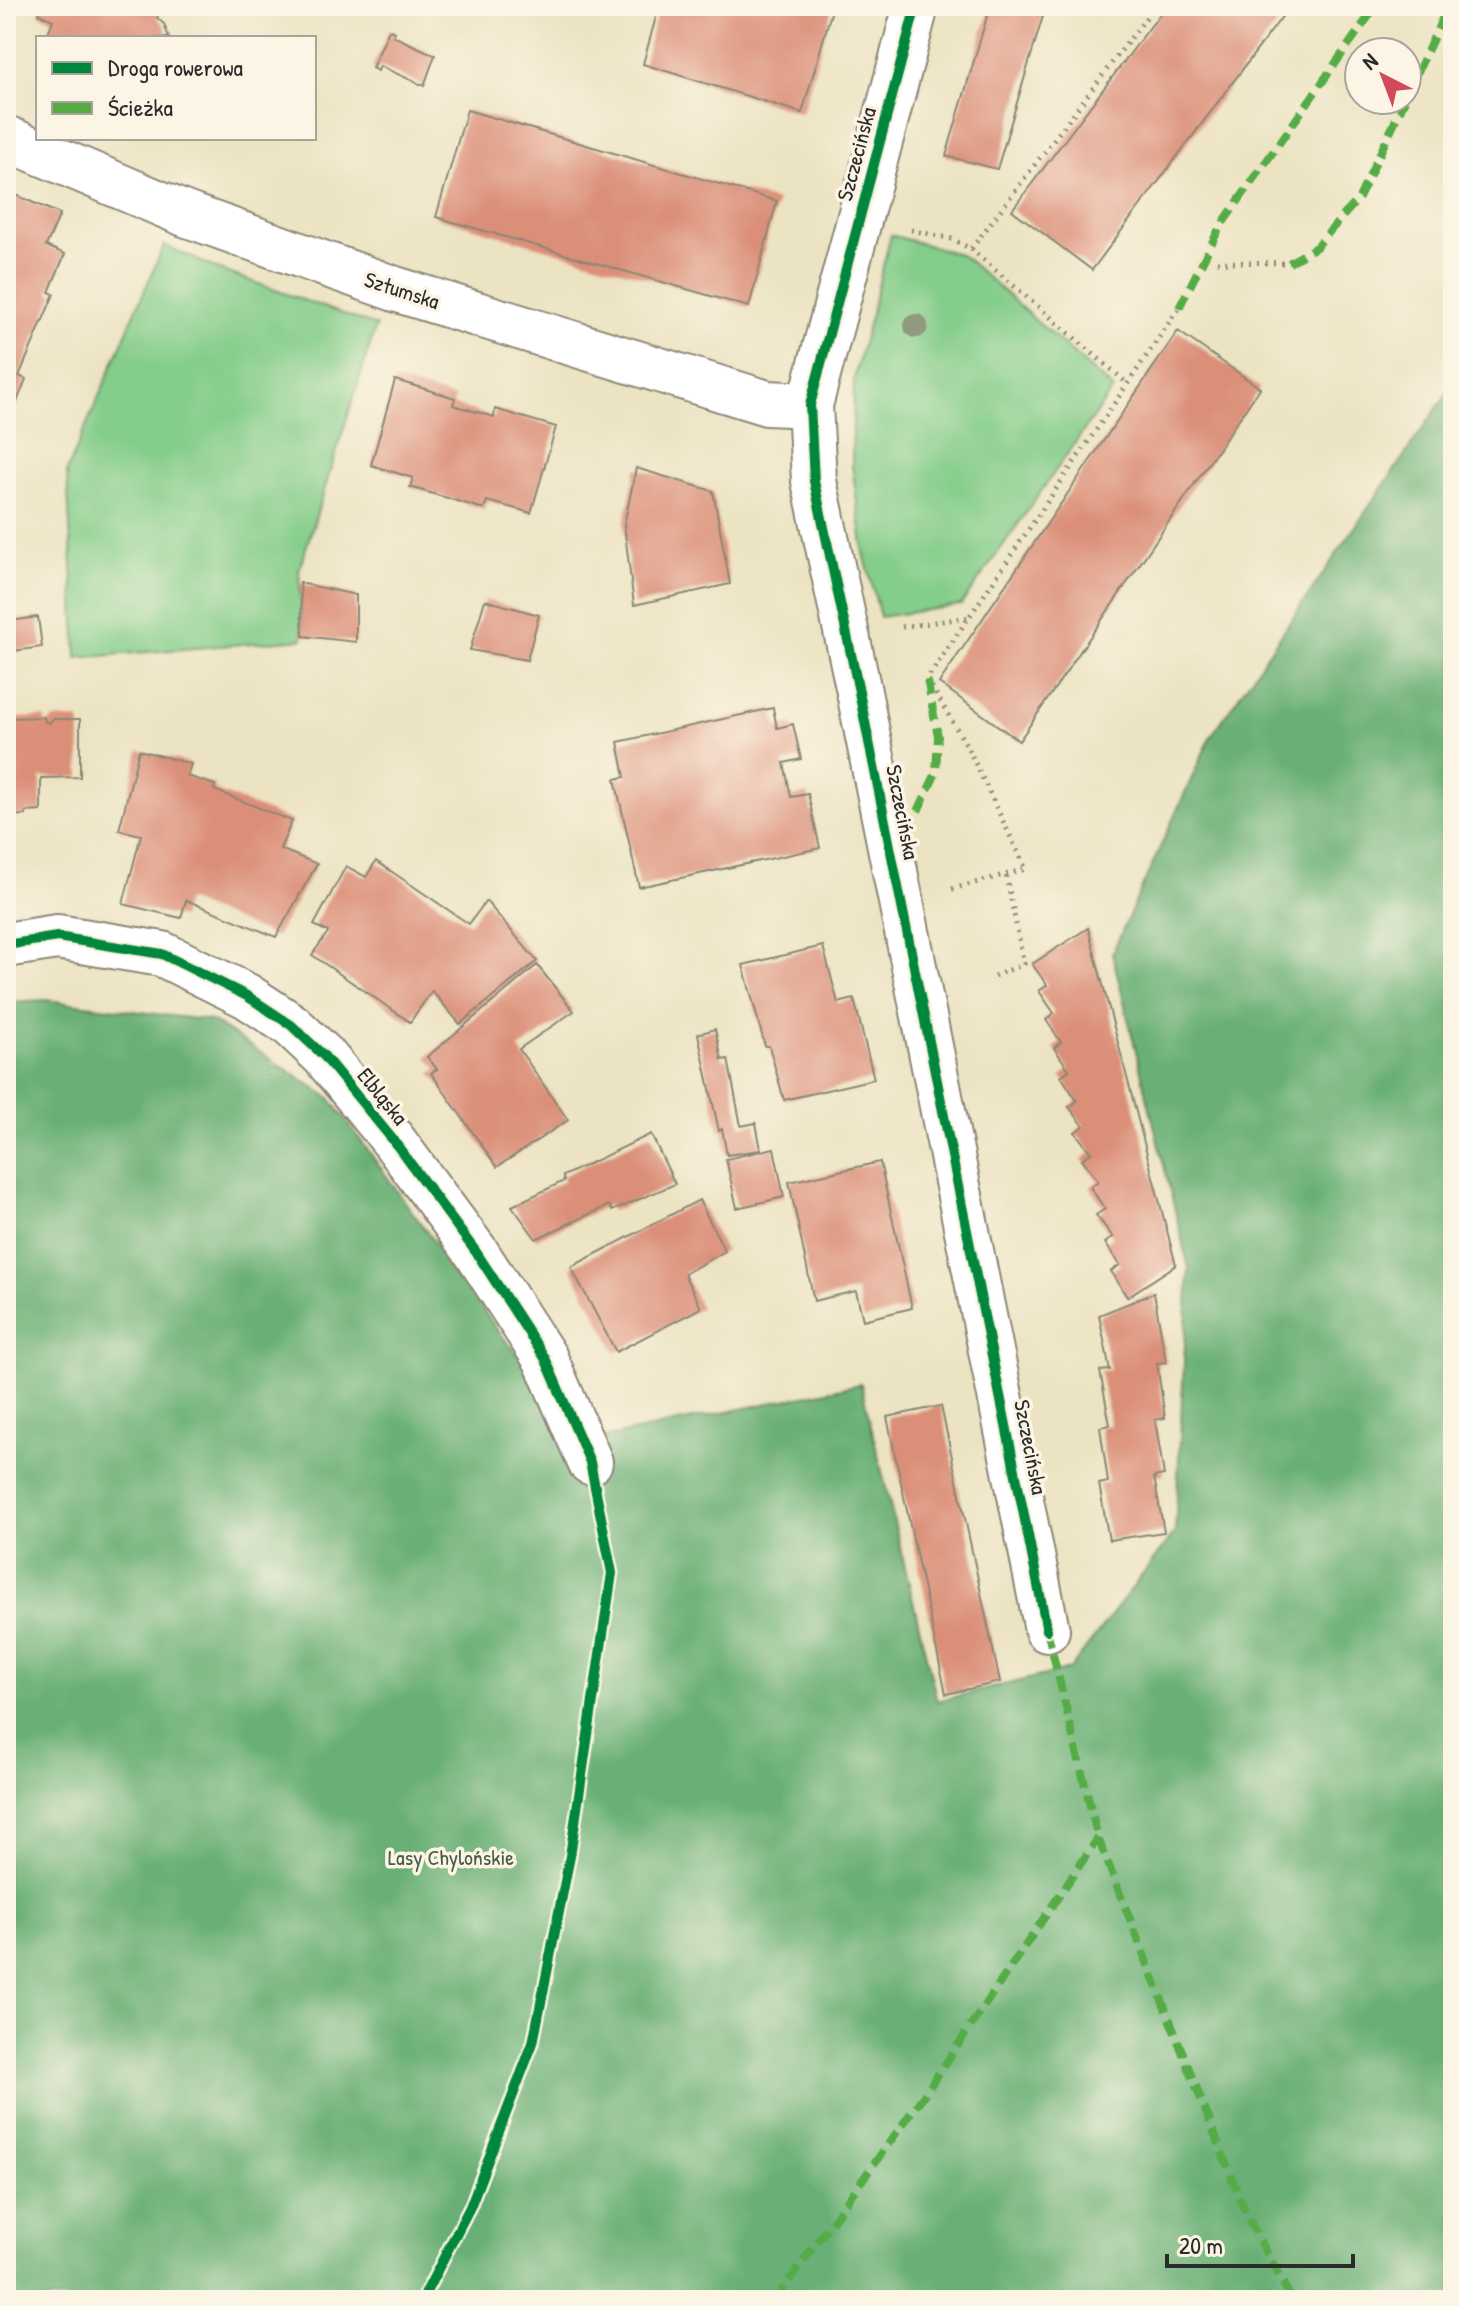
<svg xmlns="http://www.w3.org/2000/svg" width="1459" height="2306" viewBox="0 0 1459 2306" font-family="'Patrick Hand',sans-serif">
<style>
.green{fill:#84cd8a;stroke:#587c5a;stroke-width:2}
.forest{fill:#6bb076;stroke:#4b6e50;stroke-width:2}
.building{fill:#db8f78}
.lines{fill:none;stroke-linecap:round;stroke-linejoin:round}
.minor-casing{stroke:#8c8776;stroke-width:48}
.path{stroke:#8c8776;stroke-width:5;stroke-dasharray:2 6;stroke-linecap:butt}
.minor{stroke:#fff;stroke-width:44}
.quiet{stroke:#54ab44;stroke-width:8;stroke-dasharray:16 8;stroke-linecap:butt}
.cycleway-casing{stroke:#fcf5e5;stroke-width:15}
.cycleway{stroke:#00873e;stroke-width:10}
.tree{fill:#91997f}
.labels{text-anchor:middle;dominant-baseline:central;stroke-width:7;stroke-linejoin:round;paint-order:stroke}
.street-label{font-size:22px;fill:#2b2b2b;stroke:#fcf5e5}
.park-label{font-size:22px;fill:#465c48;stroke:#fcf5e5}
</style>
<rect width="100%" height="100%" fill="#fcf5e5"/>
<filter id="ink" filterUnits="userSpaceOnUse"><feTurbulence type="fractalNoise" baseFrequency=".0125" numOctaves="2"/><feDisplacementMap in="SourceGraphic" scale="16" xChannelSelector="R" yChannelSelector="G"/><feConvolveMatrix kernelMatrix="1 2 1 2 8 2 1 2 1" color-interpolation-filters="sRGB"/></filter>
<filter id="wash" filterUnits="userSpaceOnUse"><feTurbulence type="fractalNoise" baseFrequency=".006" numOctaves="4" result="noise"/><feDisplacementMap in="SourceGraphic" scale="32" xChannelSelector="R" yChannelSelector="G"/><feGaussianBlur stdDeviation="1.8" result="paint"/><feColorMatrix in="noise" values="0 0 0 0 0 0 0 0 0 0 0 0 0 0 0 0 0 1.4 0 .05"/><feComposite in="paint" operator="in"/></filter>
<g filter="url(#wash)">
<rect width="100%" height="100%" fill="#ece3c2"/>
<path class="green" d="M891 235 959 254 969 261 1113 389 961 605 880 617 864 553 852 465 854 379Z
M164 245 217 269 376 326 299 570 303 639 77 658 67 471Z"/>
<path class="forest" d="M1453 385V2300H6V1002L46 1000 212 1021 330 1098 502 1336 589 1436 602 1438 861 1384 937 1701 1070 1669 1175 1532 1189 1268 1112 953 1210 738Z"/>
<g id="blocks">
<path class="building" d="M42 6H162L157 18 164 24 169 38H46L53 20 39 14Z
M659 6H833L802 113 643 64Z
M990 6H1046L997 169 946 156Z
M1166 6H1290L1092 270 1012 210Z
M389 30 395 32 393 36 435 55 424 86 380 66 378 71 372 68Z
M467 110 777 201 749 307 436 217Z
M6 191 60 214 46 246 65 254 49 292 54 294 19 376 26 379 11 417 6 415Z
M1178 331 1260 388 1019 741 939 683Z
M395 380 455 398 453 405 494 417 495 409 556 427 531 513 487 501 484 509 410 487 413 478 371 465Z
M636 468 713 491 730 584 634 605 624 525Z
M300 583 356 595V642L303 636Z
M485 600 539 615 527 660 470 650Z
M38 617 42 647 14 651 10 621Z
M11 703V718L44 717 45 722 49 723 53 719H80V777L41 778V811L26 812V815L6 816V704Z
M773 708 777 728 793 724 801 759 784 763 791 797 808 794 820 848 639 887 615 779 625 777 618 742Z
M139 750 191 764 187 776 215 785 214 790 292 821 280 849 317 864 276 937 186 900 181 918 123 904 141 835 119 830Z
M376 861 469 924 486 901 537 961 460 1024 432 991 410 1022 312 955 328 932 314 925 346 866 366 877Z
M1088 928 1176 1265 1127 1297 1111 1271 1120 1265 1105 1243 1113 1237 1096 1215 1105 1209 1090 1187 1098 1181 1082 1159 1091 1153 1075 1132 1084 1126 1069 1107 1077 1101 1061 1076 1069 1070 1054 1048 1061 1042 1046 1020 1054 1013 1039 991 1047 985 1032 964Z
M823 946 838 1003 854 999 874 1079 784 1100 769 1046H765L743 965Z
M537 965 574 1011 519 1049 568 1120 497 1167 431 1073 437 1069 427 1057Z
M715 1029 722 1060 728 1059 741 1126 756 1123 761 1150 727 1155 722 1129 719 1131 698 1034Z
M651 1134 675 1184 612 1211 609 1205 536 1239 512 1206 564 1181 563 1176Z
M774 1148 784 1197 737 1208 726 1159Z
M880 1162 912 1308 863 1320 856 1291 814 1301 789 1182Z
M699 1200 725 1251 684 1274 701 1308 616 1352 571 1267Z
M1154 1293 1166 1362 1157 1363 1165 1418 1155 1420 1164 1475 1154 1477 1164 1532 1109 1540 1099 1484 1108 1482 1100 1427 1110 1425 1100 1371 1110 1370 1099 1315Z
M941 1406 1000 1682 946 1694 887 1417Z"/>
</g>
</g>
<g filter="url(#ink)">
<use href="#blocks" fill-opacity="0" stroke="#8c8776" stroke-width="2"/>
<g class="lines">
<defs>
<path id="minor" d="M916 6 810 405 814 481 858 687 1047 1630
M6 138 185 214 395 289 767 403 810 405
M6 945 57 937 162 954 247 996 291 1025 324 1056 393 1140 476 1252 545 1358 590 1462"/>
</defs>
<use href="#minor" class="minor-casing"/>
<path class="path" d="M911 230 952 239 971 249 1155 6
M971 249 1127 383
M1217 262 1289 263
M902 627 970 617
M952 889 1026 869 968 748 927 679 1179 308
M994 976 1024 964 1006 875"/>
<use href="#minor" class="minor"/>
<path class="quiet" d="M1407 95 1448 6
M1289 263 1316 247 1359 198 1405 100
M1179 308 1220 227 1376 6
M918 811 936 773 938 736 927 679
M1047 1630 1098 1838 1247 2216 1292 2300
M775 2300 924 2095 1098 1838"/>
<defs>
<path id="cycleway" d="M916 6 810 405 814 481 858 687 1047 1630
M6 945 57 937 162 954 247 996 291 1025 324 1056 393 1140 476 1252 545 1358 590 1462 612 1573 570 1856 533 2043 470 2207 422 2300"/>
</defs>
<use href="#cycleway" class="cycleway-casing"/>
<use href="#cycleway" class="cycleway"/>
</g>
<circle class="tree" cx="916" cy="326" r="12"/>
</g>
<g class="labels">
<g class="street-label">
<text transform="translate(856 154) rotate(-75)">Szczecińska</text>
<text transform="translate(402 290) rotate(18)">Sztumska</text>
<text transform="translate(903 812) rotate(79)">Szczecińska</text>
<text transform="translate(383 1096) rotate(51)">Elbląska</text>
<text transform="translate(1031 1447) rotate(79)">Szczecińska</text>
</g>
<g class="park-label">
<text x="451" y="1857">Lasy Chylońskie</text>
</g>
</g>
<rect width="1459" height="2306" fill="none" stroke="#fcf5e5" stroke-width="32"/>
<rect x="36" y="36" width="280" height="104" fill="#fcf5e5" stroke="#a8a49b" stroke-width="2"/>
<rect x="52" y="62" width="40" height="12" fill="#00873e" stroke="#a8a49b" stroke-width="2"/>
<text x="108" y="76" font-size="24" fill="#2b2b2b">Droga rowerowa</text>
<rect x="52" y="102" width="40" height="12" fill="#54ab44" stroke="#a8a49b" stroke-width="2"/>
<text x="108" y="116" font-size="24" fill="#2b2b2b">Ścieżka</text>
<g transform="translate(1383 76) rotate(318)"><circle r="38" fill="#fcf5e5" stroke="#a8a49b" stroke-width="2"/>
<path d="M0-6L14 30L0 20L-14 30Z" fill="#d1495b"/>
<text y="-12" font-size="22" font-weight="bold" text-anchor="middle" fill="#2b2b2b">N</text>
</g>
<path d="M1167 2254v12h186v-12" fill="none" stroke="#2b2b2b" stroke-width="4"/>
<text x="1179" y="2254" font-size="24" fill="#2b2b2b" stroke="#fcf5e5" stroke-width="6" paint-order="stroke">20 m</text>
</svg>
